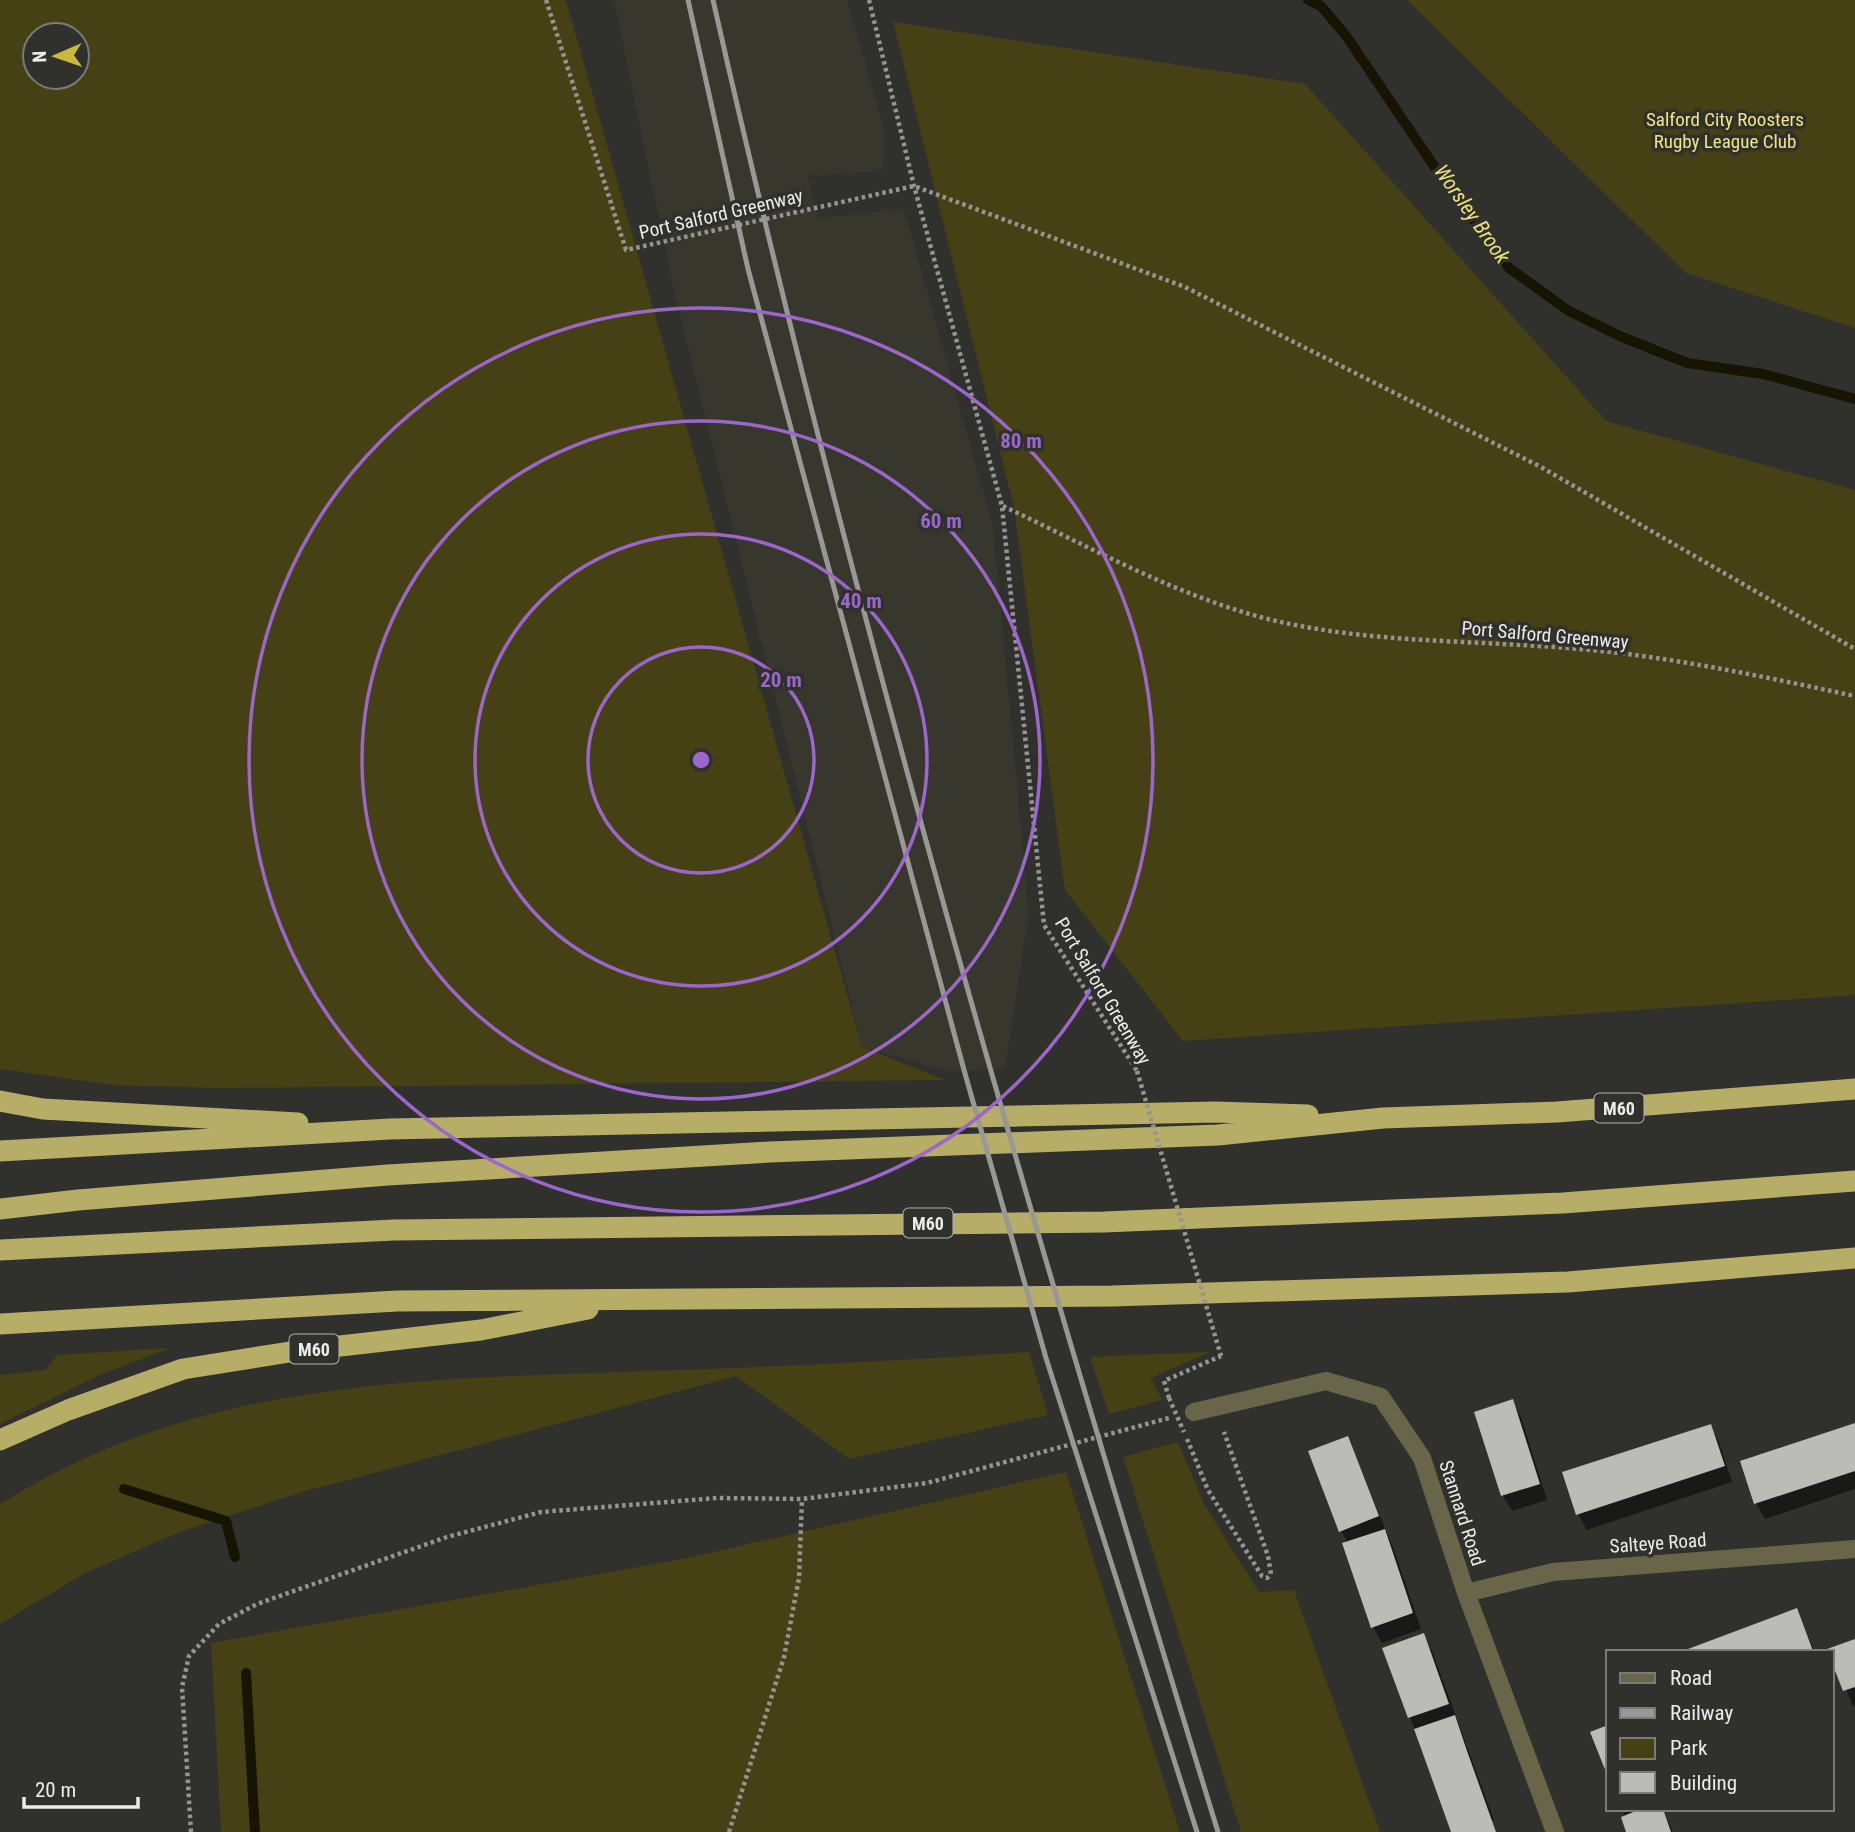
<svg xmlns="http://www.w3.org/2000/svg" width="1855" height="1832" viewBox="0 0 1855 1832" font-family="'Roboto Condensed',sans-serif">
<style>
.built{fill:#38372e}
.green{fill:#464115;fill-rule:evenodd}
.shadow{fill:#0007}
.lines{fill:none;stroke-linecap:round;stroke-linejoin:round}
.stream{stroke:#171401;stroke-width:10}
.building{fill:#bbbbb7}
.path{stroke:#959593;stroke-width:4.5;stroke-dasharray:3.5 3.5;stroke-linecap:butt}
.street{stroke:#686549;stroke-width:18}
.highway{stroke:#b6ad67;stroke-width:21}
.rail{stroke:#989896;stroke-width:5}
.path-bridge{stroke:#959593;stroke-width:4.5;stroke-dasharray:3.5 3.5;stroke-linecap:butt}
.ring{fill:none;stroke:#9d66cc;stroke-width:3.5}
.labels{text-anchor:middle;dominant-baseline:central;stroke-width:7;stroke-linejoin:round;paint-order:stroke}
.shield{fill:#30302d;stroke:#b4b4b1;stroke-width:2}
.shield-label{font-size:18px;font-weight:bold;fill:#ececea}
.park-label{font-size:19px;fill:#f2e682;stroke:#30302d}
.street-label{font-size:19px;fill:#ececea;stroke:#30302d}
.water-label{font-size:21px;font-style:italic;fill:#eee17e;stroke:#30302d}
.centre{fill:#9d66cc;stroke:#30302d;stroke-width:3.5}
.ring-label{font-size:21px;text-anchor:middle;font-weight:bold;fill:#9d66cc;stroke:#30302d;stroke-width:7;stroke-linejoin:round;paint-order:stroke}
</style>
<rect width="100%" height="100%" fill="#30302d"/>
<path class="built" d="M614 0H847L885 132 884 163 882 171 808 176 818 218 904 209 993 526 1029 914 1005 1069 948 1071 862 1047 674 291Z"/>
<path class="green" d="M0 0H566L862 1047 945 1080 222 1088 113 1085 0 1069ZM35 35H77V77H35Z
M1407 0H1855V328L1686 273Z
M893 22 1305 84 1606 421 1855 490V995L1183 1041 1065 890 1014 507Z
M170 1348 100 1375 0 1424V1375L46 1370 57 1355Z
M1029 1352 1048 1415 849 1459 736 1376 299 1493 180 1532 87 1572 0 1624V1504C195 1382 401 1380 622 1372 758 1368 893 1361 1029 1352Z
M1210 1352 1151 1378 1162 1400 1109 1414 1090 1357Z
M1178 1442 1204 1504 1259 1592 1294 1590 1380 1832H1241L1123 1457Z
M1066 1472 1180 1832H221L211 1643 683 1559Z"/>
<path class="shadow" d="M1512 1402 1521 1417 1547 1500 1512 1511 1503 1496 1476 1413Z
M1855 1425V1489L1765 1519 1756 1503Z
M1710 1426 1719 1442 1732 1482 1587 1530 1578 1514Z
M1347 1438 1393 1547 1421 1629 1382 1643 1373 1627 1348 1543 1341 1531Z
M1796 1611 1815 1652H1685Z
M1423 1636 1432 1651 1494 1820 1460 1832H1453L1385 1649Z
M1855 1641V1706H1853L1830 1650Z
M1623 1809H1662L1673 1832H1628Z"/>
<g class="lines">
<path class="stream" d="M1308 0 1321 6 1347 37 1440 175 1509 268 1569 311 1622 337 1687 363 1763 374 1855 399
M124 1489 226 1521 235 1557
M246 1673 255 1832"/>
</g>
<path class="building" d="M1513 1399 1540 1484 1501 1496 1474 1412Z
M1855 1423V1471L1754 1504 1740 1461Z
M1711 1424 1725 1466 1576 1515 1562 1472Z
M1348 1436 1379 1516 1339 1532 1308 1451Z
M1385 1529 1413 1613 1371 1628 1342 1543Z
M1797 1608 1813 1651 1810 1652H1680Z
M1424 1633 1449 1704 1408 1718 1382 1648Z
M1855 1639V1687L1843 1691 1832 1663V1652L1827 1649Z
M1455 1715 1467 1751 1496 1832H1451L1427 1765 1414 1729Z
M1608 1725V1777L1590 1732Z
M1641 1809H1663L1671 1832H1626L1621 1817Z"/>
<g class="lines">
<path class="path" d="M546 0 626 250 914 186 1185 287 1541 467 1855 649
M869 0 914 186 1002 506 1044 925 1137 1071
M1003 506C1090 547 1178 597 1272 620 1369 643 1468 640 1567 648 1664 655 1760 676 1855 696
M1169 1398 1164 1381 1221 1356
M1187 1439 1208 1490 1262 1576 1267 1578 1271 1574 1268 1556 1224 1432
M191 1832 182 1687 189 1656 219 1624 257 1604 447 1537 541 1512 717 1498 802 1499 927 1483 1169 1418
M729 1832 784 1657 799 1578 802 1499"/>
<path class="street" d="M1194 1412 1326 1381 1381 1397 1422 1458 1466 1593 1555 1832
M1466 1593 1553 1572 1855 1549"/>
<path class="highway" d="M0 1101 43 1109 298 1123
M0 1151 390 1129 1215 1112 1308 1115
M0 1209 78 1200 388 1175 770 1152 1218 1135 1383 1118 1557 1112 1855 1089
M0 1250 394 1230 1104 1222 1563 1203 1855 1181
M0 1324 397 1301 1112 1296 1568 1282 1855 1258
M0 1440 68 1410 183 1369 296 1351 481 1330 588 1309"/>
<path class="rail" d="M688 0 748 269 964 1070 1046 1358 1197 1832
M713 0C853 618 1032 1226 1218 1832"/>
<path class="path-bridge" d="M1137 1071 1221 1356
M1169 1398 1184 1432"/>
</g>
<g class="ring">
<circle cx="701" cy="760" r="113"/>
<circle cx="701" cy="760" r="226"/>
<circle cx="701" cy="760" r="339"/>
<circle cx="701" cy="760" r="452"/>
</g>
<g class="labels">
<g class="shield">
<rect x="1594.5" y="1093.5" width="49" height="29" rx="5"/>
<rect x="903.5" y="1208.5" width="49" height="29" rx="5"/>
<rect x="289.5" y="1334.5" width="49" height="29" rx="5"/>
</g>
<g class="shield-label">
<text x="1619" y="1108">M60</text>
<text x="928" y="1223">M60</text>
<text x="314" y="1349">M60</text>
</g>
<g class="park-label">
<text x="1725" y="119">Salford City Roosters<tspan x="1725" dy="22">Rugby League Club</tspan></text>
</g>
<g class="street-label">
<text transform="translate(721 214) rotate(-13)">Port Salford Greenway</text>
<text transform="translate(1545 635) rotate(5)">Port Salford Greenway</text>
<text transform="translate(1103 991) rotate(59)">Port Salford Greenway</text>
<text transform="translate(1462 1513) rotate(72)">Stannard Road</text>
<text transform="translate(1658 1543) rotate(-4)">Salteye Road</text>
</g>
<g class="water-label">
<text transform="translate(1472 214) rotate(55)">Worsley Brook</text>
</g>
</g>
<circle cx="701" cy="760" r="10" class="centre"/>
<g class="ring-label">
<text x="1021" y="448">80 m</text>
<text x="941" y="528">60 m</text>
<text x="861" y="608">40 m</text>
<text x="781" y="687">20 m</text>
</g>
<rect x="1606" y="1650" width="228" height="161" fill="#30302d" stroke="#7b7b79" stroke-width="2"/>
<rect x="1620" y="1673" width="35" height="10" fill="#686549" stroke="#7b7b79" stroke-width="2"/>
<text x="1670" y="1685" font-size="21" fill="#ececea">Road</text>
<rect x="1620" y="1708" width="35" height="10" fill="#989896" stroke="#7b7b79" stroke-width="2"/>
<text x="1670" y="1720" font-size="21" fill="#ececea">Railway</text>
<rect x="1620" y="1738" width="35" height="21" fill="#464115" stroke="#7b7b79" stroke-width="2"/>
<text x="1670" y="1755" font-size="21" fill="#ececea">Park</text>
<rect x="1620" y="1772" width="35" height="21" fill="#bbbbb7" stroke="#7b7b79" stroke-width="2"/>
<text x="1670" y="1790" font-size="21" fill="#ececea">Building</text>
<g transform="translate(56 56) rotate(268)"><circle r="33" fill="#30302d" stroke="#7b7b79" stroke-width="2"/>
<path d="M0-5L12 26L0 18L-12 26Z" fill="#caba3a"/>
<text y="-10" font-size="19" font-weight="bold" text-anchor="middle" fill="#ececea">N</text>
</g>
<path d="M24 1797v10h114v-10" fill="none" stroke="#ececea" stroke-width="3.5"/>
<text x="35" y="1797" font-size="21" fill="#ececea" stroke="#30302d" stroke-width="5" paint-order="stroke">20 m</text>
</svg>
